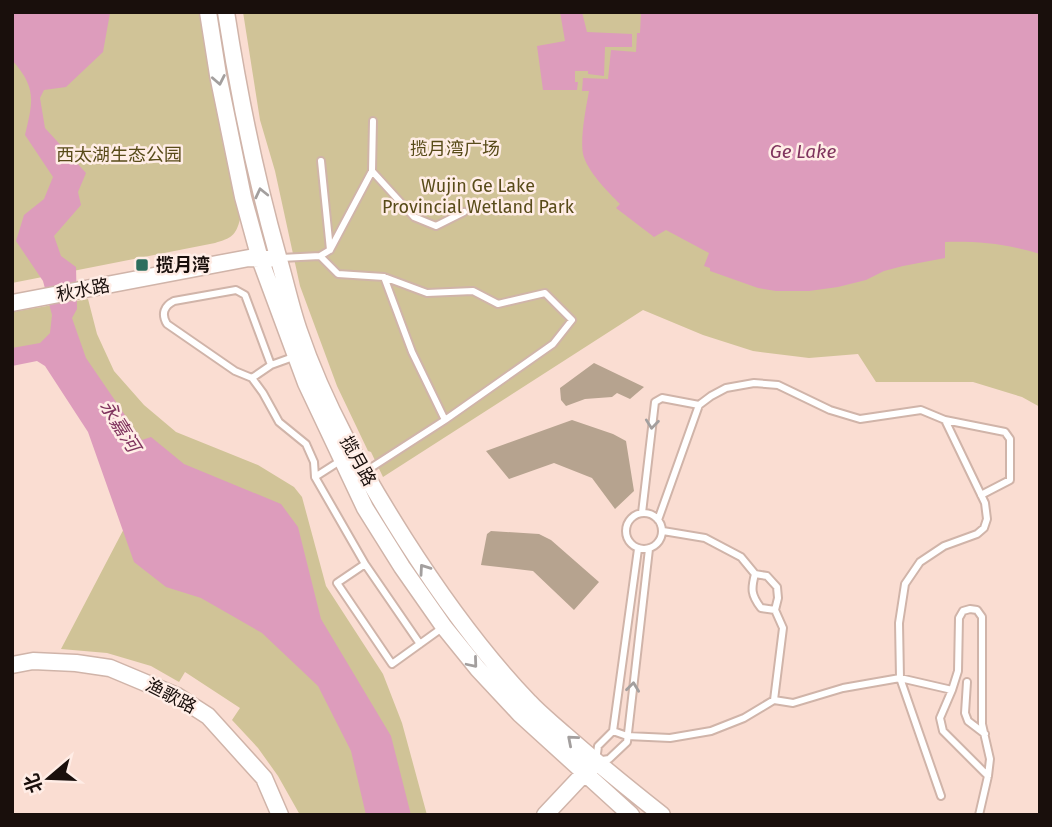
<svg xmlns="http://www.w3.org/2000/svg" width="1052" height="827" viewBox="0 0 1052 827" font-family="'Fira Sans','Noto Sans SC',sans-serif">
<style>
.green{fill:#d0c397}
.water{fill:#dd9cbc}
.building{fill:#b6a38f}
.lines{fill:none;stroke-linecap:round;stroke-linejoin:round}
.lane-casing{stroke:#d0b4a9;stroke-width:10}
.secondary-casing{stroke:#d0b4a9;stroke-width:19}
.lane{stroke:#fff;stroke-width:6}
.secondary{stroke:#fff;stroke-width:16}
.oneway{stroke:#a39f9e}
.poi-dot{fill:#2d6e5d;stroke:#ffede6;stroke-width:2.5}
.labels{text-anchor:middle;dominant-baseline:central;stroke-width:5;stroke-linejoin:round;paint-order:stroke}
.park-label{font-size:18px;fill:#584b19;stroke:#ffede6}
.poi-label{font-size:18px;font-weight:bold;fill:#190f0c;stroke:#ffede6;text-anchor:start}
.street-label{font-size:18px;fill:#190f0c;stroke:#ffede6}
.water-label{font-size:19px;font-style:italic;fill:#80345e;stroke:#ffede6}
</style>
<rect width="100%" height="100%" fill="#faddd2"/>
<path class="green" d="M12 12H201L222 140 240 219C236 236 231 238 215 243L12 283Z
M243 12H1040V407L1022 397 973 382H876L858 354 809 358 753 351 703 335 643 310 383 477 371 452 368 451 337 386 300 286 275 171 260 120Z
M88 299 97 334 114 371 144 405 176 432 258 465 294 487 302 497 326 586 383 674 402 723 427 815H300L278 776 258 748 232 720 240 708 185 672 179 682 151 666 107 653 61 649 151 477 60 347 12 353V312Z"/>
<path class="water" d="M12 12 110 13 103 52 66 87 44 90 40 98 45 128 86 173 78 192 81 205 54 236 61 256 76 267 77 309 72 318 86 358 142 440 151 437 184 464 281 504 298 527 321 619 391 736 411 815H366L351 751 318 686 262 633 201 598 166 587 134 562 88 432 45 366 37 361 12 366V348L40 343 50 333 52 315 43 281 16 241 24 215 44 199 53 177 25 135C33 101 37 88 12 60Z
M560 12H582L587 32 632 34V47H605L604 76 588 74V71H575V82H578L577 90H543L537 46 565 41Z
M641 12H1040V254C1008 244 978 241 945 242V258L903 266 884 271 866 280 838 287 809 291H776L758 288 710 271V268L704 266 709 253 666 230 654 237 616 208 620 204C608 192 587 171 583 154 580 137 586 108 589 91H582L583 78 608 79 611 50 636 52 637 33H640Z"/>
<path class="building" d="M594 363 644 387 630 399 617 393 612 397 585 399 566 406 561 400 560 388Z
M572 420 613 434 626 441 634 491 615 509 592 478 554 463 509 479 486 451Z
M491 531 539 534 551 540 599 582 574 610 533 571 481 565 487 534Z"/>
<g class="lines">
<defs>
<path id="lane" d="M321 161 330 250
M372 171 414 217 436 226 464 212
M320 256 330 250 372 171 373 121
M281 258 320 256 338 274 384 277 427 293 473 291 498 304 545 293 572 320 553 344 445 420 366 471
M384 277 412 352 445 420
M271 365 245 295 236 290 174 301C164 306 161 314 167 324L235 371 252 378 263 393 279 422 306 444 314 462 315 477
M252 378 271 365 296 356
M945 420 1005 432 1010 439V480L981 495
M340 461 315 477 365 564 420 644
M626 531a18 18 0 1 1 36 0a18 18 0 1 1-36 0Z
M642 513 655 402 662 398 699 405
M658 520 699 405 711 396 726 388 754 383 778 385 830 410 860 419 921 410 945 420 985 503 987 519 984 528 977 534 944 546 920 562 905 584 899 623 900 678 941 796
M663 531 705 538 741 557 755 574 767 576 777 587 778 598 775 610 783 628 774 700
M638 549 613 731 598 746 596 761 609 759 627 742 649 549
M365 564 337 583 392 664 442 628
M755 574C751 589 751 595 761 608L775 610
M967 682 965 713 968 721 985 734
M613 731 627 736 670 738 711 731 744 718 774 700 793 703 843 688 900 678 952 690
M979 815 988 776 990 759 982 724V617L977 610 970 609 963 611 959 618 958 671 952 690 940 718 943 731 988 776"/>
<path id="secondary" d="M208 12 218 75 243 197 260 259 306 383 365 508 402 567 444 627 478 669 520 714 631 815
M226 12C239 96 256 179 279 260 286 284 291 308 299 331 324 405 363 473 404 538 441 596 481 652 529 702 540 714 553 724 564 734 596 762 629 789 662 815
M12 303 249 258 269 259
M12 665 33 661 76 663 110 668 177 696 208 716 264 778 280 815
M545 815 592 765"/>
</defs>
<use href="#lane" class="lane-casing"/>
<use href="#secondary" class="secondary-casing"/>
<use href="#lane" class="lane"/>
<use href="#secondary" class="secondary"/>
</g>
<defs><path id="oneway-chevron" d="M-2-3.5L2.5 0L-2 3.5" fill="none" stroke-width="1.6" stroke-linecap="round" stroke-linejoin="round" transform="scale(1.75)"/></defs>
<g class="oneway">
<use href="#oneway-chevron" transform="translate(219 80) rotate(79)"/>
<use href="#oneway-chevron" transform="translate(261 193) rotate(-103)"/>
<use href="#oneway-chevron" transform="translate(652 424) rotate(96)"/>
<use href="#oneway-chevron" transform="translate(424 569) rotate(-125)"/>
<use href="#oneway-chevron" transform="translate(473 663) rotate(50)"/>
<use href="#oneway-chevron" transform="translate(633 687) rotate(-83)"/>
<use href="#oneway-chevron" transform="translate(572 740) rotate(-139)"/>
</g>
<rect class="poi-dot" x="135" y="258" width="14" height="14" rx="3.5"/>
<g class="labels">
<g class="park-label">
<text x="455" y="149">揽月湾广场</text>
<text x="119" y="155">西太湖生态公园</text>
<text x="478" y="186">Wujin Ge Lake<tspan x="478" dy="21">Provincial Wetland Park</tspan></text>
</g>
<g class="poi-label">
<text x="156" y="265">揽月湾</text>
</g>
<g class="street-label">
<text transform="translate(83 290) rotate(-11)">秋水路</text>
<text transform="translate(358 461) rotate(61)">揽月路</text>
<text transform="translate(171 696) rotate(27)">渔歌路</text>
</g>
<g class="water-label">
<text x="803" y="151">Ge Lake</text>
<text transform="translate(120 426) rotate(58)">永嘉河</text>
</g>
</g>
<rect width="1052" height="827" fill="none" stroke="#190f0c" stroke-width="28"/>
<g transform="translate(49 778) rotate(251)" stroke="#ffede6" stroke-width="5" paint-order="stroke">
<path d="M0-5L12 26L0 18L-12 26Z" fill="#190f0c"/>
<text y="-10" font-size="19" font-weight="bold" text-anchor="middle" fill="#190f0c">北</text>
</g>
</svg>
